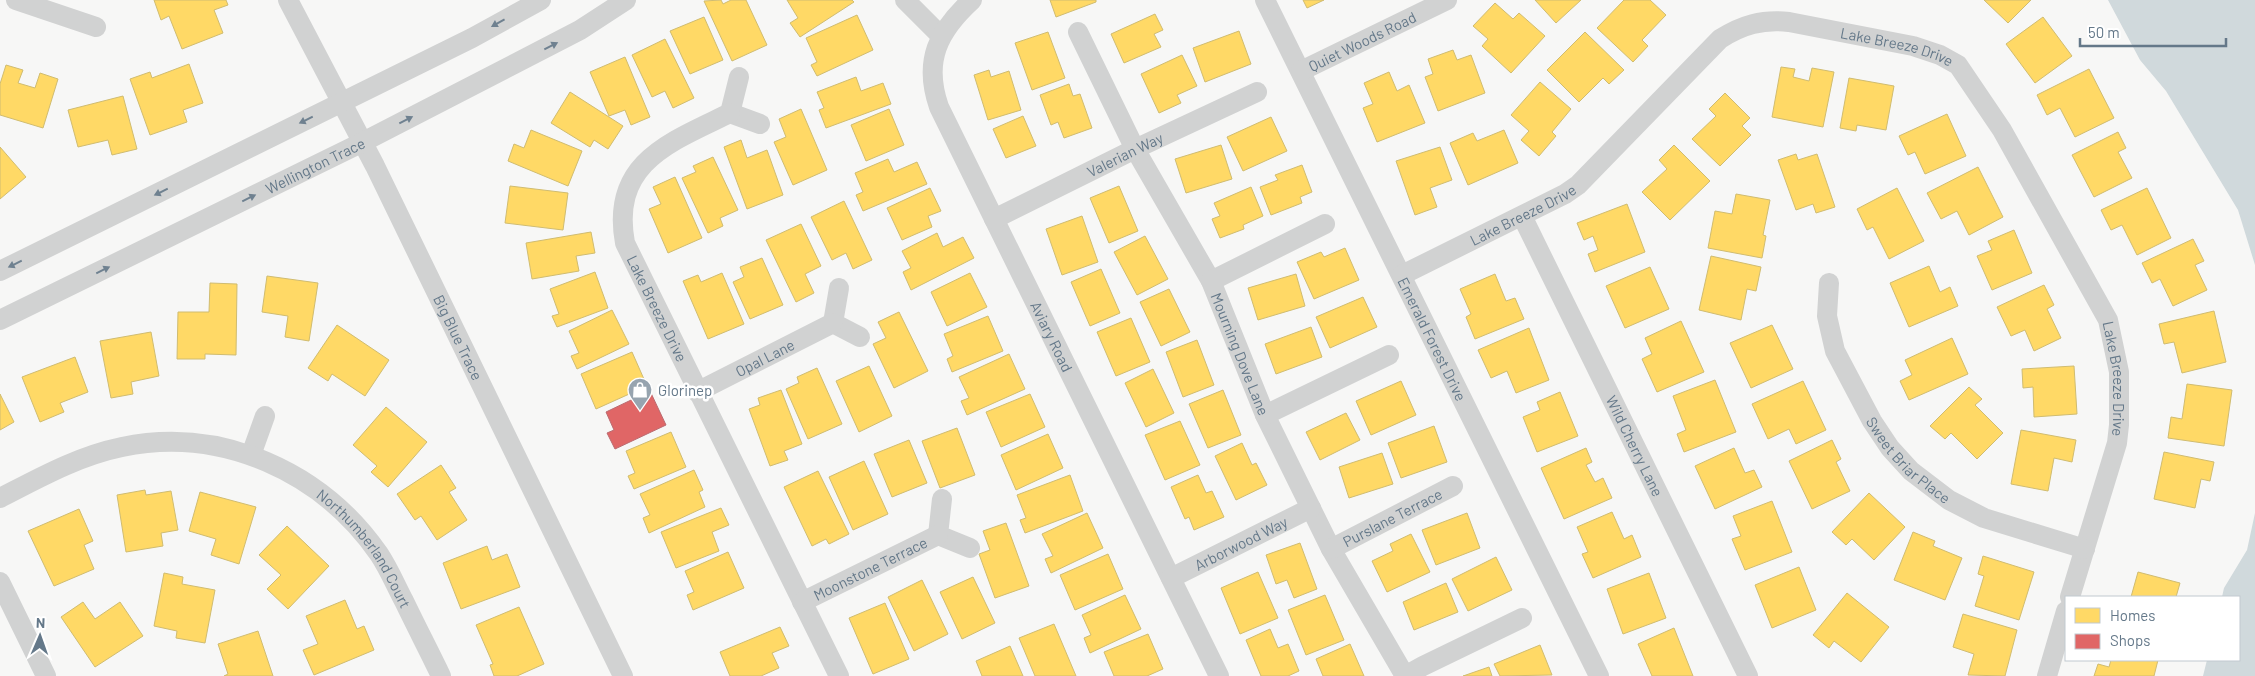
<svg xmlns="http://www.w3.org/2000/svg" width="2255" height="676" viewBox="0 0 2255 676" font-family="Barlow,sans-serif">
<style>
.water{fill:#d0d9dc}
.homes{fill:#ffd966;stroke:#d0bc70}
.shops{fill:#e06666;stroke:#bb6b70}
.lines{fill:none;stroke-linecap:round;stroke-linejoin:round}
.minor{stroke:#d1d2d2;stroke-width:20}
.oneway{fill:#6f8190}
.labels{text-anchor:middle;dominant-baseline:central;stroke-width:5;stroke-linejoin:round;paint-order:stroke}
.street-label{font-size:15px;fill:#647889;stroke:#fff}
.poi-label{font-size:15px;fill:#647889;stroke:#fff;text-anchor:start}
</style>
<rect width="100%" height="100%" fill="#f7f7f6"/>
<path class="water" d="M2108 0H2255V265L2238 210 2166 91 2140 60Z
M2255 513V676H2203L2207 660H2239V597H2222L2224 588 2247 550Z"/>
<path class="homes" d="M154 0H226L228 5 214 10 223 33 182 49 169 16 161 20Z
M721 0 723 4 731 0H746L767 45 732 61 704 1Z
M787 0H852L854 2 800 37 790 23 798 18Z
M1050 0H1096V2L1056 17Z
M1303 0H1324L1307 8Z
M1535 0H1581L1556 23Z
M1624 0H1650L1666 15 1642 40 1648 46 1633 62 1597 28Z
M1984 0H2031L2008 23Z
M1495 3 1513 19 1519 13 1545 36 1511 73 1482 46 1488 39 1473 26Z
M1155 14 1163 30 1154 34 1161 47 1124 63 1111 34Z
M857 15 873 50 817 76 811 65 817 62 806 38Z
M704 17 723 60 690 74 670 31Z
M2043 17 2072 56 2035 83 2006 44Z
M1239 31 1251 64 1205 82 1193 48Z
M1048 32 1065 78 1032 90 1015 43Z
M1585 32 1624 70 1609 84 1603 78 1579 102 1547 70Z
M665 39 694 98 673 108 665 91 652 97 632 55Z
M1453 50 1457 60 1471 55 1485 93 1438 111 1425 77 1433 74 1428 59Z
M1182 55 1197 86 1177 95 1181 103 1159 113 1141 74Z
M625 57 650 117 631 125 625 110 609 116 590 72Z
M189 64 203 103 183 110 187 122 150 135 130 79 150 72 152 78Z
M6 65 23 70 18 83 35 88 40 73 58 79 43 128 0 115V84Z
M1781 67 1795 69 1793 77 1809 81 1812 68 1834 72 1823 127 1772 117Z
M2089 69 2114 118 2075 137 2060 108 2047 115 2037 95Z
M989 70 991 77 1009 71 1021 110 988 120 974 75Z
M1389 72 1397 91 1409 85 1425 123 1377 142 1363 108 1373 104 1364 83Z
M856 77 861 91 883 83 891 104 826 128 819 110 824 108 817 92Z
M1849 78 1894 86 1886 130 1857 125 1856 131 1840 128Z
M1540 82 1571 109 1552 132 1556 136 1539 156 1521 140 1529 131 1511 115Z
M1069 84 1073 96 1080 94 1092 128 1064 138 1058 122 1051 125 1040 95Z
M570 92 623 126 608 149 594 140 590 147 551 123Z
M1725 93 1750 118 1742 126 1751 135 1720 166 1692 139 1716 116 1709 109Z
M123 96 137 149 112 155 108 140 78 147 68 110Z
M801 109 827 170 793 185 774 142 786 137 779 119Z
M889 109 904 145 866 161 851 125Z
M1947 114 1966 156 1925 174 1915 152 1908 155 1899 136Z
M1023 116 1036 146 1006 158 993 129Z
M1271 117 1287 151 1243 171 1227 137Z
M531 130 582 151 568 186 508 161 514 144 524 148Z
M1504 130 1518 163 1468 185 1450 143 1473 133 1477 141Z
M2118 132 2126 148 2118 152 2132 178 2094 197 2072 155Z
M741 140 747 158 767 150 783 195 747 209 724 147Z
M1221 145 1232 179 1186 193 1175 159Z
M1674 145 1710 181 1670 220 1642 192 1667 169 1659 160Z
M0 147 26 177 0 199Z
M1440 147 1452 180 1430 188 1437 207 1415 215 1396 161Z
M1796 154 1798 160 1817 154 1835 207 1816 213 1813 204 1796 210 1778 160Z
M713 157 738 210 720 218 723 226 708 233 682 178 696 172 693 166Z
M888 159 894 172 917 162 927 184 863 211 856 195 863 192 855 173Z
M1302 165 1312 192 1300 197 1302 203 1271 215 1260 187 1278 180 1275 175Z
M1978 167 2003 217 1969 235 1957 211 1941 219 1927 193Z
M675 177 702 238 668 253 649 209 661 204 653 187Z
M510 186 568 193 563 230 505 223Z
M1119 186 1138 231 1109 243 1090 198Z
M1251 187 1263 216 1243 225 1244 229 1220 238 1212 219 1220 216 1214 203Z
M930 188 941 211 928 216 932 227 902 240 887 208Z
M1897 188 1924 241 1889 259 1873 227 1867 230 1857 209Z
M2147 188 2171 238 2137 255 2122 225 2111 230 2101 210Z
M1736 194 1770 200 1763 235 1766 236 1762 258 1708 248 1715 211 1732 214Z
M844 201 872 260 853 269 846 253 832 260 811 217Z
M1627 204 1645 252 1595 272 1588 254 1598 250 1593 236 1584 240 1577 223Z
M1082 216 1098 262 1062 275 1046 229Z
M801 224 821 266 805 274 814 293 796 302 766 240Z
M2014 230 2032 273 1992 290 1977 256 1992 250 1988 241Z
M591 232 595 253 576 256 579 271 532 279 526 243Z
M937 233 943 247 963 237 974 258 911 290 903 272 911 268 902 251Z
M1145 236 1168 279 1137 295 1114 252Z
M2193 239 2204 261 2195 265 2207 290 2173 306 2160 279 2152 283 2142 263Z
M1345 248 1359 280 1314 299 1297 262 1321 252 1324 257Z
M1711 256 1761 267 1756 291 1747 289 1741 320 1699 310Z
M762 258 783 305 750 319 733 282 744 277 740 267Z
M1929 266 1940 292 1950 287 1958 306 1909 327 1890 283Z
M1650 267 1669 309 1625 328 1606 286Z
M1101 269 1120 313 1090 326 1071 282Z
M595 272 608 308 557 327 552 316 559 314 550 289Z
M722 273 744 324 708 339 683 281 698 275 701 282Z
M970 273 987 307 947 326 931 292Z
M1296 274 1305 306 1258 320 1248 288Z
M1495 274 1506 301 1515 298 1524 319 1475 339 1466 317 1471 314 1460 289Z
M267 276 318 283 309 341 285 337 288 316 262 312Z
M210 283 237 284 236 355 205 354V359H177L178 312H209Z
M2044 285 2054 305 2047 309 2061 338 2034 351 2025 330 2011 336 1997 307Z
M1169 289 1190 332 1161 346 1140 302Z
M1363 297 1377 327 1330 348 1316 317Z
M612 310 629 344 577 369 571 356 579 353 569 331Z
M2214 311 2226 362 2182 373 2174 342 2164 344 2159 324Z
M899 312 928 371 894 388 873 344 886 338 878 322Z
M988 316 1003 351 952 372 947 359 953 356 944 334Z
M1131 318 1150 362 1116 376 1097 332Z
M1681 321 1704 372 1657 392 1642 359 1652 354 1645 338Z
M337 325 389 360 365 396 332 374 328 381 308 368Z
M1772 325 1793 369 1751 388 1730 343Z
M1311 327 1322 357 1276 374 1265 344Z
M1529 328 1549 380 1516 393 1507 371 1491 378 1478 350Z
M151 332 159 376 131 382 133 394 111 398 100 341Z
M1952 338 1968 374 1909 400 1900 381 1912 375 1905 360Z
M1197 340 1214 385 1183 397 1166 352Z
M632 352 647 386 596 409 581 374Z
M1009 354 1025 389 967 415 961 401 969 398 959 377Z
M75 357 88 392 60 403 64 412 40 422 22 377Z
M869 366 892 416 859 432 836 381Z
M2074 366 2077 414 2034 417 2033 387 2023 388 2022 369Z
M817 368 842 424 808 439 786 389 799 383 797 377Z
M1153 369 1174 413 1146 427 1125 383Z
M1715 380 1736 432 1684 452 1677 434 1686 430 1673 396Z
M1401 381 1416 415 1371 435 1356 401Z
M1803 381 1826 430 1796 444 1789 429 1768 439 1752 404Z
M2187 384 2232 390 2224 446 2168 438 2171 417 2182 419Z
M1969 387 1982 399 1975 405 2003 433 1977 459 1951 433 1945 439 1930 426Z
M781 390 802 444 784 451 788 460 770 466 749 409 760 405 758 398Z
M1223 390 1241 435 1208 448 1189 404Z
M1560 392 1578 436 1537 452 1523 417 1540 410 1537 402Z
M0 394 14 422 0 430Z
M1030 394 1045 427 1001 447 986 412Z
M386 407 427 442 388 487 371 472 377 466 353 445Z
M1346 413 1360 440 1320 460 1306 432Z
M1180 421 1200 465 1165 480 1145 435Z
M1434 426 1447 462 1401 478 1388 443Z
M957 428 975 475 940 488 922 441Z
M2021 430 2076 440 2072 462 2054 458 2048 491 2011 484Z
M671 432 686 467 634 489 628 476 635 473 626 451Z
M1048 434 1063 468 1016 490 1001 455Z
M909 440 927 483 892 497 874 454Z
M1832 440 1841 459 1836 462 1850 491 1812 509 1789 461Z
M1242 443 1252 465 1256 463 1267 485 1236 500 1215 456Z
M1586 448 1592 462 1586 465 1595 482 1603 478 1612 498 1564 519 1541 468Z
M1734 448 1745 473 1754 470 1762 487 1715 509 1695 466Z
M2164 452 2214 462 2210 481 2201 479 2195 508 2154 499Z
M1382 453 1393 484 1349 498 1339 467Z
M864 461 888 514 853 530 829 477Z
M441 465 456 488 449 492 467 520 437 540 421 516 415 520 397 494Z
M694 470 703 490 699 492 705 507 649 533 643 518 650 515 640 494Z
M818 471 849 534 829 544 826 539 812 546 784 487Z
M1070 475 1083 511 1025 533 1020 520 1026 518 1017 495Z
M1198 475 1206 493 1212 491 1224 517 1194 530 1189 517 1185 519 1171 487Z
M145 490 146 495 171 491 178 530 161 533 163 546 126 552 117 495Z
M200 492 256 507 239 564 211 555 216 539 189 531Z
M1869 493 1905 527 1874 560 1852 539 1846 545 1832 532Z
M1772 501 1792 552 1745 570 1732 539 1741 536 1733 516Z
M721 508 729 525 712 532 719 551 676 568 661 532Z
M79 509 93 541 84 545 94 569 54 586 28 531Z
M1612 512 1624 539 1632 535 1641 557 1593 578 1582 554 1588 552 1577 527Z
M1087 513 1103 548 1051 573 1045 559 1053 556 1042 534Z
M1467 513 1480 548 1436 565 1422 530Z
M1006 523 1029 586 995 598 979 554 990 550 983 531Z
M287 526 329 566 288 609 267 589 281 575 259 555Z
M1913 532 1935 541 1933 546 1962 558 1945 600 1894 580Z
M1411 534 1430 572 1387 592 1372 561 1393 551 1390 544Z
M1300 543 1317 589 1294 598 1287 580 1276 584 1266 555Z
M487 546 492 560 507 554 520 587 461 609 443 563Z
M728 552 744 588 693 610 687 595 694 592 685 571Z
M1108 554 1123 589 1075 610 1060 575Z
M1983 556 2034 572 2019 620 1975 606 1984 576 1978 574Z
M1496 557 1512 590 1468 611 1452 579Z
M1799 567 1816 610 1772 628 1755 585Z
M1258 572 1278 618 1240 634 1221 588Z
M2138 572 2180 583 2176 597H2131Z
M164 573 183 577 182 584 215 590 205 643 176 638 177 631 154 626Z
M1649 573 1666 618 1623 634 1607 589Z
M973 577 995 623 962 639 940 592Z
M922 580 948 634 914 651 888 597Z
M1446 583 1458 612 1414 630 1403 602Z
M1847 593 1889 627 1861 662 1834 641 1829 648 1813 635Z
M1125 595 1141 629 1090 653 1084 638 1091 635 1082 615Z
M1325 595 1344 640 1306 655 1288 610Z
M345 600 357 629 364 626 374 650 314 675 303 650 318 644 306 616Z
M83 602 95 619 120 602 143 636 95 667 61 617Z
M885 603 909 659 873 674 849 618Z
M519 607 544 664 517 676H494L490 665 493 664 476 625Z
M1963 614 2017 630 2005 676 1968 675 1974 654 1953 647Z
M1054 624 1076 676H1035L1019 638Z
M780 627 789 646 772 653 779 668 761 676H730L720 652Z
M1674 628 1693 676H1652L1638 644Z
M1270 629 1278 648 1288 644 1299 671 1288 676H1261L1246 640Z
M258 631 273 676H224L228 674 218 644Z
M1148 634 1163 669 1147 676H1114L1104 652Z
M1350 644 1364 676H1323L1316 659Z
M1540 645 1552 675 1500 676 1494 664Z
M1010 646 1023 676H982L976 661Z
M2111 660H2158L2154 676H2094L2098 664 2109 667Z
M1489 667 1492 676H1463Z"/>
<path class="shops" d="M650 391 666 425 615 449 607 433 614 430 606 412Z"/>
<g class="lines">
<g class="minor">
<path d="M16 0 96 27"/>
<path id="s1" d="M288 0 375 166 623 676"/>
<path d="M905 0 941 36"/>
<path id="s2" d="M972 0C938 31 923 61 939 107L1219 676"/>
<path id="s3" d="M1265 0 1599 676"/>
<path id="s4" d="M1078 32 1135 149 1211 281 1265 415 1331 549 1405 676 1423 666 1522 618"/>
<path id="s5" d="M1301 71 1447 0"/>
<path d="M739 77 730 113 760 124"/>
<path id="s6" d="M730 113C671 142 610 162 625 243L839 676"/>
<path id="s7" d="M1522 216 1748 676"/>
<path id="s8" d="M994 219 1135 149 1257 92"/>
<path d="M0 271 472 38 541 0"/>
<path id="s9" d="M1402 275 1565 194 1578 185 1720 39C1742 25 1762 19 1789 22L1913 46 1940 55 1958 65 2002 130 2108 320 2119 372V425L2117 443 2070 597"/>
<path d="M1211 281 1325 224"/>
<path id="s10" d="M1829 283 1827 316 1835 351 1872 421 1890 448 1911 471 1949 500 1984 518 2085 549"/>
<path d="M839 288 833 323 860 337"/>
<path id="s11" d="M0 320 363 142 580 30 626 0"/>
<path id="s12" d="M697 392 833 323"/>
<path d="M1265 415 1389 355"/>
<path d="M251 455 265 416"/>
<path id="s13" d="M0 498C39 478 78 456 122 447 222 426 322 472 379 554 389 569 396 586 404 601 416 626 429 651 441 676"/>
<path d="M942 499 938 535 970 548"/>
<path id="s14" d="M1331 549 1453 486"/>
<path id="s15" d="M1171 578 1311 508"/>
<path d="M0 582 46 676"/>
<path id="s16" d="M802 602 938 535"/>
<path d="M2047 676 2066 611"/>
</g>
</g>
<defs><path id="oneway-solid" d="M-6-.8H1V-3.2L6.5 0L1 3.2V.8H-6Z" transform="scale(1.25)"/></defs>
<g class="oneway">
<use href="#oneway-solid" transform="translate(498 23) rotate(151)"/>
<use href="#oneway-solid" transform="translate(551 46) rotate(-27)"/>
<use href="#oneway-solid" transform="translate(306 120) rotate(154)"/>
<use href="#oneway-solid" transform="translate(406 120) rotate(-27)"/>
<use href="#oneway-solid" transform="translate(161 192) rotate(154)"/>
<use href="#oneway-solid" transform="translate(249 198) rotate(-26)"/>
<use href="#oneway-solid" transform="translate(15 264) rotate(154)"/>
<use href="#oneway-solid" transform="translate(103 270) rotate(-26)"/>
</g>
<defs>
<symbol id="shop-pin" viewBox="-11 -11 22 30"><path d="M0 17L-7.5 6A9.5 9.5 0 1 1 7.5 6Z" fill="#97a4af" stroke="#fff"/><path d="M-5-2.5h2.3a2.7 3.5 0 0 1 5.4 0H5L5.5 6h-11ZM-1.5-2.5h3a1.5 2.3 0 0 0-3 0Z" fill="#fff"/></symbol>
</defs>
<g fill-rule="evenodd">
<use href="#shop-pin" x="626" y="376" width="28" height="38"/>
</g>
<g class="labels">
<g class="street-label">
<text stroke="none"><textPath href="#s5" startOffset="68">Quiet Woods Road</textPath></text>
<text stroke="none"><textPath href="#s9" startOffset="585">Lake Breeze Drive</textPath></text>
<text stroke="none"><textPath href="#s8" startOffset="146">Valerian Way</textPath></text>
<text stroke="none"><textPath href="#s11" startOffset="351">Wellington Trace</textPath></text>
<text stroke="none"><textPath href="#s9" startOffset="135">Lake Breeze Drive</textPath></text>
<text stroke="none"><textPath href="#s6" startOffset="258">Lake Breeze Drive</textPath></text>
<text stroke="none"><textPath href="#s1" startOffset="378">Big Blue Trace</textPath></text>
<text stroke="none"><textPath href="#s2" startOffset="376">Aviary Road</textPath></text>
<text stroke="none"><textPath href="#s3" startOffset="378">Emerald Forest Drive</textPath></text>
<text stroke="none"><textPath href="#s4" startOffset="361">Mourning Dove Lane</textPath></text>
<text stroke="none"><textPath href="#s12" startOffset="76">Opal Lane</textPath></text>
<text stroke="none"><textPath href="#s9" startOffset="1005">Lake Breeze Drive</textPath></text>
<text stroke="none"><textPath href="#s7" startOffset="256">Wild Cherry Lane</textPath></text>
<text stroke="none"><textPath href="#s10" startOffset="202">Sweet Briar Place</textPath></text>
<text stroke="none"><textPath href="#s14" startOffset="69">Purslane Terrace</textPath></text>
<text stroke="none"><textPath href="#s15" startOffset="78">Arborwood Way</textPath></text>
<text stroke="none"><textPath href="#s13" startOffset="414">Northumberland Court</textPath></text>
<text stroke="none"><textPath href="#s16" startOffset="76">Moonstone Terrace</textPath></text>
</g>
<g class="poi-label">
<text x="658" y="390">Glorinep</text>
</g>
</g>
<rect x="2065" y="596" width="175" height="65" fill="#ffffff" stroke="#c1c9d0"/>
<rect x="2075" y="608" width="25" height="15" fill="#ffd966" stroke="#c1c9d0"/>
<text x="2110" y="621" font-size="15" fill="#647889">Homes</text>
<rect x="2075" y="634" width="25" height="15" fill="#e06666" stroke="#c1c9d0"/>
<text x="2110" y="646" font-size="15" fill="#647889">Shops</text>
<g transform="translate(40 636) rotate(2)" stroke="#ffffff" stroke-width="4" paint-order="stroke">
<path d="M0-4L9 19L0 12L-9 19Z" fill="#647889"/>
<text y="-8" font-size="14" font-weight="bold" text-anchor="middle" fill="#647889">N</text>
</g>
<path d="M2080 38v8h146v-8" fill="none" stroke="#647889" stroke-width="2.5"/>
<text x="2088" y="38" font-size="15" fill="#647889" stroke="#ffffff" stroke-width="4" paint-order="stroke">50 m</text>
</svg>
